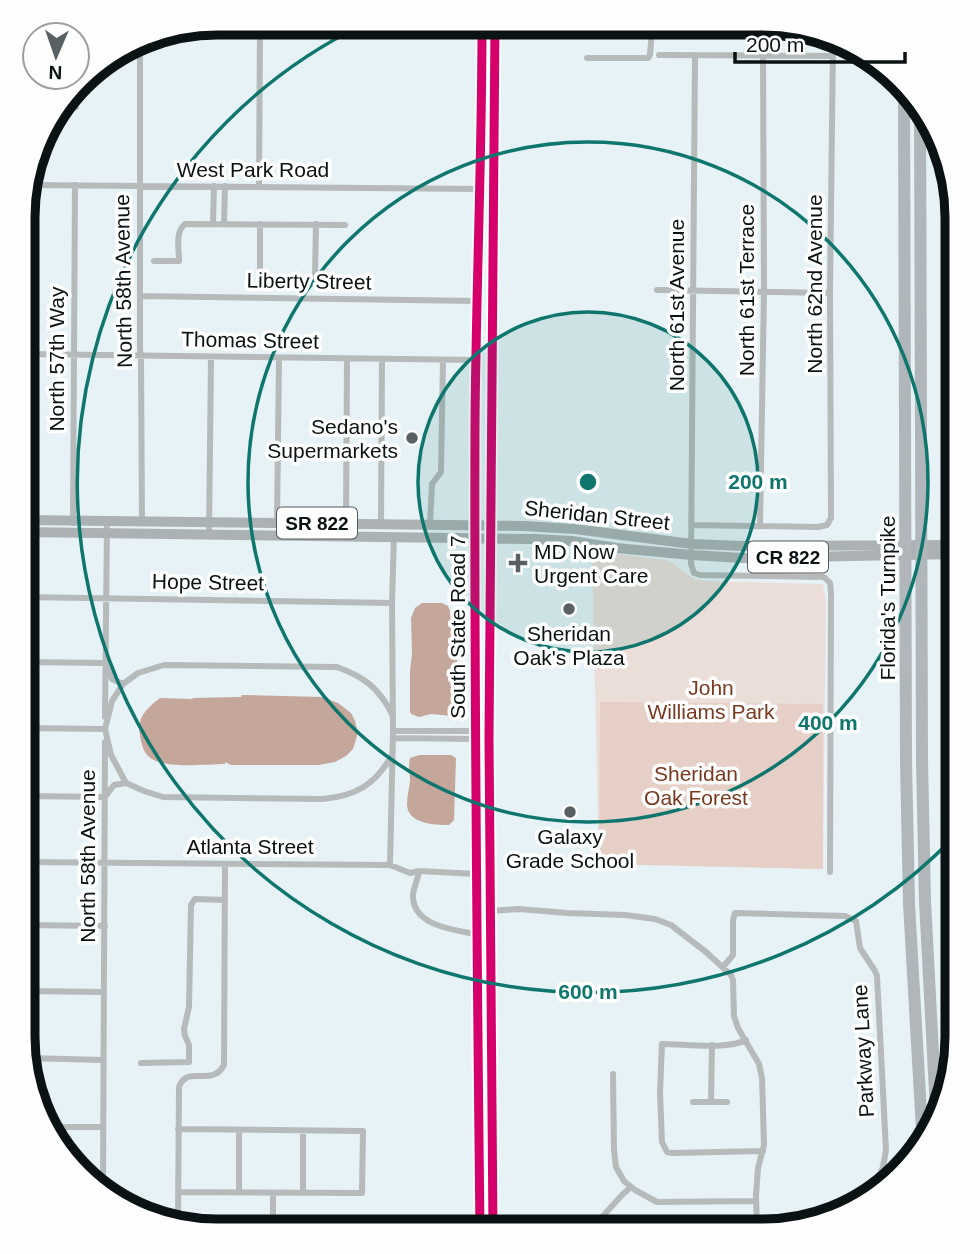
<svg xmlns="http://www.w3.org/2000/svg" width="980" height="1254" viewBox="0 0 980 1254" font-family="Helvetica,sans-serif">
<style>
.green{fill:#ebded9}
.forest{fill:#e5cfc6}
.water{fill:#c4a69a}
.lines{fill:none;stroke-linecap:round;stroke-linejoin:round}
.minor{stroke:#b6baba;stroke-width:6}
.primary{stroke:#acb2b4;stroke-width:10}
.motorway{stroke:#b0b6b9;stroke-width:12}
.cycleway-casing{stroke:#fefefe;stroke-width:13}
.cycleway{stroke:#d6006c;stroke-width:9}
.ring{fill:none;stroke:#0f766e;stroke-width:3.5}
.poi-dot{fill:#586063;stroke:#fefefe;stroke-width:2.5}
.labels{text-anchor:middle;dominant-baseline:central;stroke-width:7;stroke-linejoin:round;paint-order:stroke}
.shield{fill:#fefefe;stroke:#54595a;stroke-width:2}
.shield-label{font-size:19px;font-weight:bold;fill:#0b1214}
.street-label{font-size:21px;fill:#0b1214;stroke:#fefefe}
.poi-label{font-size:21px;fill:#0b1214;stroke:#fefefe}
.park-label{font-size:21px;fill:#773920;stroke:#fefefe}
.rim{fill:none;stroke:#0b1214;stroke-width:9}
.centre{fill:#0f766e;stroke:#fefefe;stroke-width:3.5}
.ring-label{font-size:21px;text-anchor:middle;font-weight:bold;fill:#0f766e;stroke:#fefefe;stroke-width:7;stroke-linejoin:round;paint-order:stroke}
</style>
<rect width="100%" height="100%" fill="#e6f2f5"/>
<path class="green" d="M592 551 666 560C682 566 684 578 704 581L823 584 826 600 823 869 689 865 599 864Z"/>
<path class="forest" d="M600 702 823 704V869L599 864Z"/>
<path class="water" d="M422 603H442L448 606 450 611 451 625 457 654V712L453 716 431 714 419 717 411 714 410 711V671L412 654 411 618 415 608Z
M242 695 322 697 338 703 351 713 355 721 357 729V736L353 749 346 756 335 762 318 765H231L225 762V764C206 764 162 770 148 756 143 751 141 742 140 735 136 718 147 708 160 698L192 699 193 698 241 697Z
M419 755H451L456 758 454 820 449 825C435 825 407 824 407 804 407 797 409 789 410 781 410 773 408 766 410 758Z"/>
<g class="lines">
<path class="minor" d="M203 25 335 27
M346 27 482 28
M140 41V350L141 356 142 521
M659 55 833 56
M695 55 691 564 694 573 700 575 824 577 830 583 831 593 830 872
M587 58H648L650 55 652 30 660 24
M76 107V87
M27 185 479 189
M259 187 260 26
M213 224 214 186
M224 224 225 186
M260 224V280L263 285 307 286 311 284 315 277 316 224
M154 261H179C179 248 175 232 185 224L345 225
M657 290 830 293
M140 296 477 301
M24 354 475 360
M277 522 279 358
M73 523 75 185
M346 523 347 359
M381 523 382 359
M430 524 432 484 441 472 443 360
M692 525 818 527 827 525 831 518 830 293 833 41
M760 525 764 291 763 55
M209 534 211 357
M24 597 392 603
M24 662 106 663 112 679 123 684
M105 717 107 521
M23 728 105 729
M393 731H474
M393 738 474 739
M392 755C376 784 356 796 323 799L163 797 144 791 126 783 111 755 105 729 112 701 123 684 138 673 164 665 337 667C365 677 380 689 393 716
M23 796 105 797 114 785 126 783
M23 862 390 865 410 873 419 871 476 874
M390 865 393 733 392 603 394 536
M419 871C418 881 412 889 413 898 415 926 454 930 476 934
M490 911 519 909 567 913 625 915 655 919 671 925 706 952 731 975 733 980 734 1016 738 1028 759 1064 762 1078 764 1145 758 1168 756 1195 757 1231
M23 925 105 926
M723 967 733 955V920L735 913 845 916 856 921 860 948 875 971 877 976 886 1150 883 1167 871 1195
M23 991 104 992
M746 1040C727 1050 685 1044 662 1044L660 1093 662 1142 667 1152 672 1153 763 1151
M28 1058 103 1060
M141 1063 189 1062V1045L185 1036 184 1029 189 1007 191 905 195 899 225 900
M613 1074 614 1150 616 1167 624 1181 635 1190 657 1202 756 1201
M693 1102H711L712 1045
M711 1102H727
M47 1127H103
M239 1130V1192
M103 1191 105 742
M178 1192 362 1193 363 1131 178 1129
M273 1193V1231
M303 1193V1131
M602 1217 622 1195 631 1187
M178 1222 179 1087C187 1064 212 1088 224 1065L225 864
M695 1231 786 1228"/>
<path class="primary" d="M24 520 524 526 575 529 692 544 743 546 957 545
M24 532 534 539 572 541 616 548 692 555 742 558 957 554
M480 1231C477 962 474 693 475 424 476 290 482 157 482 24
M493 1231 489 738 495 24"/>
<path class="motorway" d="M904 91 906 760 909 904 923 1147
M920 108 922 760 925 901 936 1111"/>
<defs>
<path id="cycleway" d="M480 1231C477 962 474 693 475 424 476 290 482 157 482 24
M493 1231 489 738 495 24"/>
</defs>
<use href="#cycleway" class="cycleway-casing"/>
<use href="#cycleway" class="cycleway"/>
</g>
<circle cx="588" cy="482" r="170" fill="#0f766e" fill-opacity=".12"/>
<g class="ring">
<circle cx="588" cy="482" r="170"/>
<circle cx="588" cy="482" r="340"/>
<path d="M955 836A510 510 0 1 1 364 24"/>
</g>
<g class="poi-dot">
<circle cx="412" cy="438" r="7"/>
<path d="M514.5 552.5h7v7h7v7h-7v7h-7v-7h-7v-7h7z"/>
<circle cx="569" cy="609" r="7"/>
<circle cx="570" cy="812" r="7"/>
</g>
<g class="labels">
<g class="shield">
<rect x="277" y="507.5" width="80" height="31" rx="5"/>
<rect x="748" y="541.5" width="80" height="31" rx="5"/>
</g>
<g class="shield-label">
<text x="317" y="523">SR 822</text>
<text x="788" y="557">CR 822</text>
</g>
<g class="street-label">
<text x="253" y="169">West Park Road</text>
<text transform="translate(123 281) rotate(-91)">North 58th Avenue</text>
<text transform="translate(309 281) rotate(1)">Liberty Street</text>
<text transform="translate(814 284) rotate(-90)">North 62nd Avenue</text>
<text transform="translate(746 290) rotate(-90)">North 61st Terrace</text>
<text transform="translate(676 305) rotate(-90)">North 61st Avenue</text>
<text transform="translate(250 340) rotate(1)">Thomas Street</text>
<text transform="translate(56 359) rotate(-90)">North 57th Way</text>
<text transform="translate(597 515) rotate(6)">Sheridan Street</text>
<text transform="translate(208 582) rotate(1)">Hope Street</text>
<text transform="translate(887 598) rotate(-90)">Florida's Turnpike</text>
<text transform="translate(457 627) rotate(-90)">South State Road 7</text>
<text x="250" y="846">Atlanta Street</text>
<text transform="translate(87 856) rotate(-90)">North 58th Avenue</text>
<text transform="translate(863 1051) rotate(-93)">Parkway Lane</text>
</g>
<g class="poi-label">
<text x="398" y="426" text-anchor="end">Sedano's<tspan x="398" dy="24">Supermarkets</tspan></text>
<text x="534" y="551" text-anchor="start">MD Now<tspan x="534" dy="24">Urgent Care</tspan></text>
<text x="569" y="633">Sheridan<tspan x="569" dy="24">Oak's Plaza</tspan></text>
<text x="570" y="836">Galaxy<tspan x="570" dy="24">Grade School</tspan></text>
</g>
<g class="park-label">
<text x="711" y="687">John<tspan x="711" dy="24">Williams Park</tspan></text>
<text x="696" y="773">Sheridan<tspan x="696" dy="24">Oak Forest</tspan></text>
</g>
</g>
<path d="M0 0H980V1254H0ZM217 35H763A182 182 0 0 1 945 217V1037A182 182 0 0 1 763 1219H217A182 182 0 0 1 35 1037V217A182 182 0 0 1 217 35Z" fill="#fefefe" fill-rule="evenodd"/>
<path class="rim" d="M217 35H763A182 182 0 0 1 945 217V1037A182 182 0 0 1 763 1219H217A182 182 0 0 1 35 1037V217A182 182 0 0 1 217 35Z"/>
<circle cx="588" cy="482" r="10" class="centre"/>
<g class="ring-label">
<text x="758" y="489">200 m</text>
<text x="828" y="730">400 m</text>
<text x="588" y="999">600 m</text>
</g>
<g transform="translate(56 56) rotate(182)"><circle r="33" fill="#fefefe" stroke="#9da0a0" stroke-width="2"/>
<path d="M0-5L12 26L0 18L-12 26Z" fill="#586063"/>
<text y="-10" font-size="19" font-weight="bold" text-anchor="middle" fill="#0b1214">N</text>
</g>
<path d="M735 52v10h170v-10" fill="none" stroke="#0b1214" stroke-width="3.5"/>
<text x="746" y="52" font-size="21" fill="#0b1214" stroke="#fefefe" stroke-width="5" paint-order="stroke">200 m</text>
</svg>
